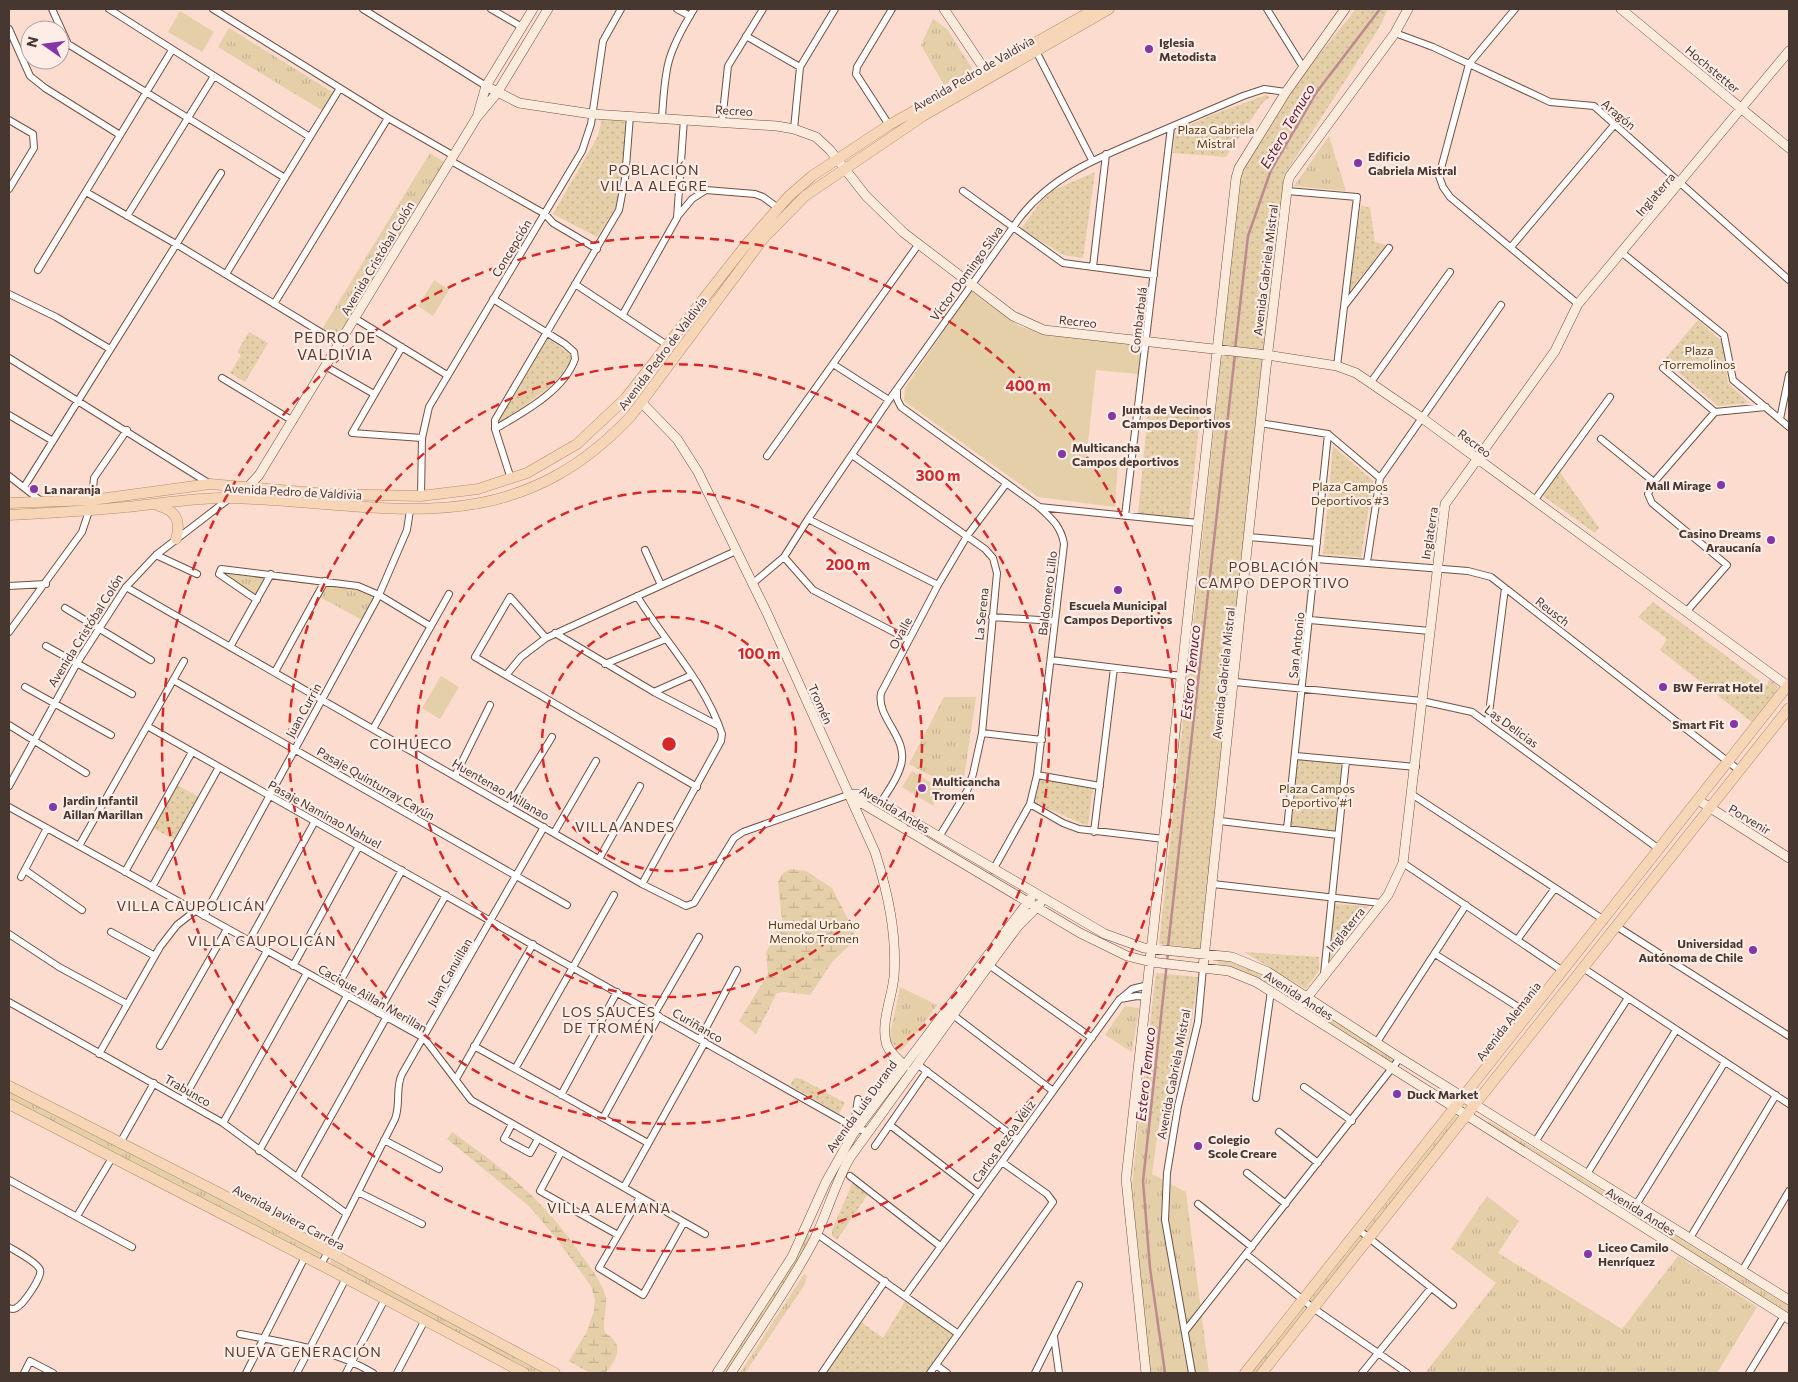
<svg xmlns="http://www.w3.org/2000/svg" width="1798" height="1382" viewBox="0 0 1798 1382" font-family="Commissioner,sans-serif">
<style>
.grass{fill:url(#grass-tufts)}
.wetland{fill:url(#wetland-marsh)}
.park{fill:url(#park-dots)}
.pitch{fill:#e4cfa9}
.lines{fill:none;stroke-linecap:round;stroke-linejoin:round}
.stream{stroke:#be8a90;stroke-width:2.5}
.street-casing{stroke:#725244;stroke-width:8}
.secondary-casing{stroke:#725244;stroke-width:10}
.primary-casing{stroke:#b68d6a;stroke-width:11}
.street{stroke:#fff;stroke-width:6}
.secondary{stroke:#fbebdc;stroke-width:9}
.primary{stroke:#f7d6b8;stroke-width:10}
.ring{fill:none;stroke:#d62828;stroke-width:2.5;stroke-dasharray:9 6}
.poi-dot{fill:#8436a7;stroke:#fdede6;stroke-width:2}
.labels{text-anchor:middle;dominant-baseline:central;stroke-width:4.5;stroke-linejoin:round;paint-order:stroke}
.poi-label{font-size:12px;font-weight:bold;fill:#463731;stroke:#fdede6;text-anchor:start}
.street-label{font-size:12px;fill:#463731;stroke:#fdede6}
.park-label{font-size:12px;fill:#533e12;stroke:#fdede6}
.water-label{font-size:14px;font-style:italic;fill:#63152c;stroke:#fdede6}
.neighbourhood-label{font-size:14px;letter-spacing:1px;fill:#5a3b2e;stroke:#fdede6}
.quarter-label{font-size:15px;letter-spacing:1px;fill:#5a3b2e;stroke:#fdede6}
.centre{fill:#d62828;stroke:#fdede6;stroke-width:2.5}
.ring-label{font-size:15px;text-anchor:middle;font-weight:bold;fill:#d62828;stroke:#fdede6;stroke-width:4.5;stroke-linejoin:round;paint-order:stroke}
</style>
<defs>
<pattern id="grass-tufts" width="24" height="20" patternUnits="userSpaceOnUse" patternTransform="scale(1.25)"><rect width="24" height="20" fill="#e4cfa9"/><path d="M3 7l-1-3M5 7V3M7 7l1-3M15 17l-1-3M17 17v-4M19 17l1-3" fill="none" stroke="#c5b292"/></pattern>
<pattern id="wetland-marsh" width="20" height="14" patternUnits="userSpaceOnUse" patternTransform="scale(1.25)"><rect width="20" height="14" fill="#e4cfa9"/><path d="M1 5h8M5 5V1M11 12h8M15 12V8" fill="none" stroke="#c5b292"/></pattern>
<pattern id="park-dots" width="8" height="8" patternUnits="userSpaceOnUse" patternTransform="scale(1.25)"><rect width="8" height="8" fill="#e4cfa9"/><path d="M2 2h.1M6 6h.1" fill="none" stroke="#c5b292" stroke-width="1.8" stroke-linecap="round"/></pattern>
</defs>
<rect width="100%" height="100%" fill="#fbdcce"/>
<path class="grass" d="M933 19 947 29 973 70 944 85 921 45Z
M229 28 334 93 323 111 218 47Z
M1329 136 1346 191 1294 186Z
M430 153 446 163 338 340 322 329Z
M223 573 267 578 257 596Z
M327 584 356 589 374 597 362 620 320 597Z
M944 697H976L964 778 955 789 909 764Z
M1219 960C1250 964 1273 980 1298 997L1295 1002C1270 986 1249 971 1218 966Z
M900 987 937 1005 920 1029 901 1051 891 1042 890 1035Z
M1125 1006 1139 1008 1132 1052 1105 1035Z
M1314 1007 1392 1057 1395 1061 1392 1065 1315 1016 1312 1011Z
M9 1090 322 1252 318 1259 9 1102Z
M1140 1108 1160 1117 1152 1174 1186 1192 1209 1373H1150L1132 1187Z
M1456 1116 1460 1118 1259 1373H1252Z
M1489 1121 1621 1202 1619 1206 1487 1125Z
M1487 1196 1519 1221 1498 1253 1622 1329 1678 1256 1757 1307 1717 1373H1425L1496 1283 1451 1249Z
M1627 1206 1789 1306V1313L1625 1210Z
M808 1232 810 1238 782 1289 727 1373H721L785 1276Z
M332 1260 546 1373H532L329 1265Z
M804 1274 807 1276 805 1284 745 1373H740Z"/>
<path class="wetland" d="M791 869 806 871 832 888 854 931 852 943 832 962 810 995 784 992 777 993 756 1034 739 1021 768 974 766 953 782 919 778 882 783 873Z
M452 1132C504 1169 542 1198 579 1252 588 1264 598 1277 604 1291 610 1306 601 1319 605 1333 625 1344 618 1358 605 1373H590L569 1361 586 1333 594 1311 595 1300 591 1286 556 1238 530 1207 447 1139Z"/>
<path class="park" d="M1356 9H1388L1379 28 1285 174 1283 188 1264 351 1201 949 1159 944 1241 176 1244 167 1306 71Z
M1266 95 1270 97 1263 102 1226 157 1173 153 1175 131 1217 113Z
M602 119 628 122 621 199 597 237 553 214 598 136Z
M1095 172 1083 258 1064 255 1021 229 1047 193Z
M1361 205 1370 208 1375 242 1386 245 1349 292Z
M1698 320 1722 342 1728 383 1749 403 1718 406 1664 360Z
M249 332 268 343 245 382 230 373 241 355 237 352Z
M547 338 571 355 572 361 553 384 503 422 500 421 499 419Z
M1148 412 1200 417 1189 518 1138 514Z
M1333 446 1373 481 1361 557 1323 554Z
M1560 472 1599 528 1595 533 1543 496Z
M1653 602 1767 686 1769 679 1777 685V691L1753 723 1660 650 1667 639 1638 617Z
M1298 758 1342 762 1336 831 1291 827Z
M1038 778 1093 788 1088 826 1034 803Z
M177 785 199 797 175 840 153 828Z
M1333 904 1368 906 1326 965Z
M1244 952 1319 957V970L1306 989Z
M1156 973 1198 977 1191 1026 1171 1109 1160 1117 1140 1108Z
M794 1078 802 1079 845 1103 839 1114 790 1085Z
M853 1182 868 1194 837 1240 832 1236V1230Z
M906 1300 953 1334 927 1373H825L861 1322 883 1338Z"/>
<path class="pitch" d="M180 11 214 32 202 52 168 32Z
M434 280 449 290 433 316 418 306Z
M971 291 1019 326 1044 334 1141 345 1138 374 1096 370 1086 459 1118 462 1115 507 1038 497 904 401 905 388Z
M441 676 459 687 440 719 422 708Z
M912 771 943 790 933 806 902 787Z"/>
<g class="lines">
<path class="stream" d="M1235 349 1248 236 1271 170 1316 93 1380 9
M1168 947 1235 354
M1165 1373 1150 1268 1143 1181 1168 953"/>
<defs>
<path id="street" d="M52 9 68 44 285 178
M109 9 310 137
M213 9 388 118 454 156
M363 9 486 86
M491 9 522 27
M677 9 690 16
M1267 9 1303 67
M1515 9 1469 64 1439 176 1443 187 1450 197 1578 304
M9 29 30 76 45 88 120 135
M1395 33 1433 47 1550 102 1594 106 1789 280
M746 36 800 67
M1036 51 1092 160
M662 118C665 66 667 53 694 9
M9 120 33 134 34 148 9 189
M722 122 728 66 763 9
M889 125 856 74 857 67 892 9
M794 129 800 67 835 9
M451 161 545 214 553 223 597 249
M963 191 1063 263 1154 275
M1287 191 1357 197 1337 366
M86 192 176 244 340 344
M127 216 214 76
M677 217 692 199 706 190 755 194 763 197 778 208
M1511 247 1615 124
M1621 252 1724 335 1733 380 1789 427
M1093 267 1106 154
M38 270 172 50
M226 274 340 88
M575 284 667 345
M9 294 56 317 110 349
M493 299 565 344 574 352 575 359C564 391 522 413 495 429
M274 304 388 118
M1345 305 1389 248
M623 314 677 218 684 119
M356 319 447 375
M402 347 352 433 422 438
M9 358 210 484
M833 364 889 400
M327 367 374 394
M1663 368 1715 412 1766 407
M222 378 293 421
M1371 382 1450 272
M897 389V399L901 407 1038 506C1051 518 1061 526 1064 544L1037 775 1030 804 993 870
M9 415 53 441
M1780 419 1789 375
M1260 423 1328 434 1380 478
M1601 439 1654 482 1648 494 1652 503 1727 565 1686 612
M852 455 985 549 993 558 997 573 982 733 973 774 967 791 939 837
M767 456 918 245
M9 476 41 501
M511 479 495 429V420L619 210 625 179 630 116
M1654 482 1715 412
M24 487 221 173
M421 496 422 438 429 407 582 151 591 124 603 41 621 9
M92 500 94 478 127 430
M1534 501 1610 397
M1039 507 1198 523
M1125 516 1171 127
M808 519 938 585
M1249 537 1317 543
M645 550 661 585
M156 555 197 574
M784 557 813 590 909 640
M1316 559 1468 571 1491 577 1740 771
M1367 562 1380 478 1501 305
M752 584 784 557 808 519 889 400 1021 216C1055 173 1103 156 1152 135 1182 122 1213 109 1243 96L1264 89 1286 92
M9 586 46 584
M126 587 642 884 686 906 694 903 734 838 743 832 848 795
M637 596C665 642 705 682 722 734L721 741 642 884
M257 600 219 574 221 569 358 586 379 595 430 626
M65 608 151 660
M992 617 1055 621
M1310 620 1430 631
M9 632 82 532 89 511
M555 633 654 692 719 726
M546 638 510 597 475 657 697 787
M46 646 132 694
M230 647 271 574
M1051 660 1182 676
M605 664 666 639
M275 672 325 581
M507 674 521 657 546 638 736 551
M173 680 567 905
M1235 682 1422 701 1472 712 1659 849
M25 687 111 735
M654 692 692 675
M1488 721 1505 588
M9 725 86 773
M147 726 857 1129 867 1131
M373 729 449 594
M982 733 1042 740
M1296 756 1416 767
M1037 775 1100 786
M455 776 490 705
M9 786 77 663 126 587 156 555 230 498
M1413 795 1604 920
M881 802C888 791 898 778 901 765 909 738 876 718 881 693L938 585 967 536 1006 484
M1030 804 1063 823 1079 829 1164 839
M9 807 424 1038 471 1100 705 1234
M509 807 552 737
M1220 821 1338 835
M1287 829 1328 434
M1094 832 1114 668
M554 833 596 761
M79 846 184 661
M599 859 640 786
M1403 863 1563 971
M25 870 82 910
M125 872 192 752
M21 877 47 828
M1213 884 1381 903
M152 887 219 767
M204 916 379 595 407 530 410 510
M1616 926 1789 1036
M111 932 155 956
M9 934 59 967 127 1004
M1517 940 1555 888
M249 941 315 821
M1435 954 1529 1014
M989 965 1092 1038
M293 966 359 846
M1583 968 1789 1104
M1324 974 1346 761
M336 989 402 870
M1120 999 1137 996 1147 997
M9 1002 223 1123 347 1214
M378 1013 446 895
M655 1013 699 937
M953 1015 1053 1091
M700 1039 737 970
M1377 1042 1466 905
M160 1046 227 929
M474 1046 648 1143
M99 1054 160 947 177 925 195 911
M917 1064 1018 1140
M515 1069 614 895
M456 1079 533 944
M1304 1087 1352 1121
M561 1095 617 992
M1256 1098 1271 991
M183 1100 267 951
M603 1118 659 1016
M855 1118 858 1099
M223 1123 307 973
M512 1124 504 1139 530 1153 538 1139
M890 1125 979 1194
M1279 1132 1318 1163
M384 1140 439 1169
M1535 1142 1628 998
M120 1143 154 1083
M875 1146 927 1071
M259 1151 347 996
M561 1152 540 1191 618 1235
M1247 1173 1286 1204
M1587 1174 1676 1030
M850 1176 940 1246
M297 1177 386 1018
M9 1180 132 1247
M624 1187 705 1042
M358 1192 422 1224
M640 1197 599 1268 643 1295 684 1222
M1198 1204 1252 1247
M1636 1205 1725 1062
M77 1216 112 1158
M1359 1230 1453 1305
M817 1234 957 1333
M1690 1238 1776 1095
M9 1247C16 1251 38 1263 40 1270 43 1276 23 1305 16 1308 13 1310 12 1309 9 1308
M1246 1254 1313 1308 1407 1373
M321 1265 395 1119C401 1104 395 1088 402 1074L544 827
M1742 1271 1789 1191
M905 1296 1119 1000 1132 989 1148 985
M1186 1330 1400 1058
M240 1334C286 1343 333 1349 373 1373
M1054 1337 1059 1373
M936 1365 947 1373
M24 1373 30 1361 53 1373
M246 1373 305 1257
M297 1373 346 1278
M346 1373 385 1299
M397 1373 425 1320
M822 1373 885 1281
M930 1373 1053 1202 1047 1194 1002 1162
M1035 1373 1079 1285
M1192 1373 1165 1220 1167 1173 1178 1106 1198 1022 1203 968
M1362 1373 1431 1288
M1749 1373 1784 1316"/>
<path id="secondary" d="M944 9 985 70
M1621 9 1789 148
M486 86 519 103 592 114 777 126 794 129 816 137 830 150 866 196 904 233 1013 316 1044 330 1267 355 1337 366 1356 373 1422 418 1789 687
M478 114 486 86 533 9
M642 403 677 439 698 472 767 613 875 852C888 893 897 934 894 977 892 997 881 1022 886 1042 888 1052 898 1059 905 1066
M230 498 248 487 259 475 477 117 497 93 548 9
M848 795 1080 933 1127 956 1151 962 1229 971 1256 982 1789 1319
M848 795 858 794 873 798 1105 934 1144 948 1232 957 1268 972 1400 1058 1789 1300
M1698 800 1789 858
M1203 968 1266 368 1288 182 1290 176 1395 33 1408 9
M1298 1009 1388 895 1403 863 1445 504 1555 351 1578 304 1789 51
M717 1373 792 1257 826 1182 853 1134 1031 898
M731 1373C759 1329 790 1286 814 1240 828 1212 835 1182 851 1156L989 965 1018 926 1040 904
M1146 1373 1126 1179 1236 178 1239 168 1286 92 1345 9"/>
<path id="primary" d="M9 503 92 500 210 484 328 494 421 496 478 489 527 473 577 444 625 399 745 246 789 196 812 176 889 125 1095 9
M159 506C177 511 181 522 176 539
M9 515C48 513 87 511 126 507 160 504 196 497 231 498 387 503 509 546 631 416L763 239 805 196 923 116 1109 9
M9 1086 219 1193 555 1373
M9 1104 321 1265 524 1373
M1245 1373 1789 684
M1262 1373 1789 708"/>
</defs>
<use href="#street" class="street-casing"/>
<use href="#secondary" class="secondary-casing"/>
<use href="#primary" class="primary-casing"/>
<use href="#street" class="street"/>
<use href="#secondary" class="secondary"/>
<use href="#primary" class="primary"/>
</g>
<g class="ring">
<circle cx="669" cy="744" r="127"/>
<circle cx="669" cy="744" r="253"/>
<circle cx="669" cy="744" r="380"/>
<circle cx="669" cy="744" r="507"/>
</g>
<g class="poi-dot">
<circle cx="1149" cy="49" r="5"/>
<circle cx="1358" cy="163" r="5"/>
<circle cx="1112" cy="416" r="5"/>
<circle cx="1062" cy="454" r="5"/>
<circle cx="1721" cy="485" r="5"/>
<circle cx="34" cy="489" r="5"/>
<circle cx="1771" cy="540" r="5"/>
<circle cx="1118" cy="590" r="5"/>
<circle cx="1663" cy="687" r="5"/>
<circle cx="1734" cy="724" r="5"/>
<circle cx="922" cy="788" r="5"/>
<circle cx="53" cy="807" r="5"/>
<circle cx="1753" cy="950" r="5"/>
<circle cx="1397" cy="1094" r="5"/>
<circle cx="1198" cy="1146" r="5"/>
<circle cx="1588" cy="1254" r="5"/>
</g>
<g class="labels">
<g class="poi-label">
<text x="1159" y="42">Iglesia<tspan x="1159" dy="14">Metodista</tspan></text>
<text x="1368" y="156">Edificio<tspan x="1368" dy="14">Gabriela Mistral</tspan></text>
<text x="1122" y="409">Junta de Vecinos<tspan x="1122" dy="14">Campos Deportivos</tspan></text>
<text x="1072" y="447">Multicancha<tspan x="1072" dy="14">Campos deportivos</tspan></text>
<text x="1711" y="485" text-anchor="end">Mall Mirage</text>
<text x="44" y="489">La naranja</text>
<text x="1761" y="533" text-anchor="end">Casino Dreams<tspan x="1761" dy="14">Araucanía</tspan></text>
<text x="1118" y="605" text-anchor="middle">Escuela Municipal<tspan x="1118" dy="14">Campos Deportivos</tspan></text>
<text x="1673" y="687">BW Ferrat Hotel</text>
<text x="1724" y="724" text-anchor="end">Smart Fit</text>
<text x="932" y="781">Multicancha<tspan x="932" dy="14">Tromen</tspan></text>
<text x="63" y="800">Jardin Infantil<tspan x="63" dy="14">Aillan Marillan</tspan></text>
<text x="1743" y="943" text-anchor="end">Universidad<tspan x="1743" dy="14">Autónoma de Chile</tspan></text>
<text x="1407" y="1094">Duck Market</text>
<text x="1208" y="1139">Colegio<tspan x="1208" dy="14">Scole Creare</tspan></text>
<text x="1598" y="1247">Liceo Camilo<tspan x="1598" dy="14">Henríquez</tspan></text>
</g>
<g class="street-label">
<text transform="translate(1713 69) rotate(40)">Hochstetter</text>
<text transform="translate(973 73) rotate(-30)">Avenida Pedro de Valdivia</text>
<text transform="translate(734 110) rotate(4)">Recreo</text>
<text transform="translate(1619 114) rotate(40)">Aragón</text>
<text transform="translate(1655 194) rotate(-49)">Inglaterra</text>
<text transform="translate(511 248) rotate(-59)">Concepción</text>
<text transform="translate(377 258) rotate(-59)">Avenida Cristóbal Colón</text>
<text transform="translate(1265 270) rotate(-83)">Avenida Gabriela Mistral</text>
<text transform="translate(966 273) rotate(-54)">Víctor Domingo Silva</text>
<text transform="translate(1138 320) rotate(-83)">Combarbalá</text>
<text transform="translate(1078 321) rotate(6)">Recreo</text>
<text transform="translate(662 353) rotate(-53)">Avenida Pedro de Valdivia</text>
<text transform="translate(1475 443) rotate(37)">Recreo</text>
<text transform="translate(293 491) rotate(3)">Avenida Pedro de Valdivia</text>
<text transform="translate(1429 533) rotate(-81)">Inglaterra</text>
<text transform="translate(1047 593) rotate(-83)">Baldomero Lillo</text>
<text transform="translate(1553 611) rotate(38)">Reusch</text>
<text transform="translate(981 614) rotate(-84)">La Serena</text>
<text transform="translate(85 630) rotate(-58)">Avenida Cristóbal Colón</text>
<text transform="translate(900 633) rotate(-62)">Ovalle</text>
<text transform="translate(1296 645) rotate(-84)">San Antonio</text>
<text transform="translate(1223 673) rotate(-84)">Avenida Gabriela Mistral</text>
<text transform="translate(821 704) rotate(66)">Tromén</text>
<text transform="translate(303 710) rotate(-61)">Juan Currin</text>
<text transform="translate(1512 726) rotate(36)">Las Delicias</text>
<text transform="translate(376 783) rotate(30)">Pasaje Quinturray Cayún</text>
<text transform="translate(501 789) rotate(30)">Huentenao Millanao</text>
<text transform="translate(895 809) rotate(31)">Avenida Andes</text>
<text transform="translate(325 814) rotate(29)">Pasaje Naminao Nahuel</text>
<text transform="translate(1750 819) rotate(31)">Porvenir</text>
<text transform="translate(1345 929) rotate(-51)">Inglaterra</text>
<text transform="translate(449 972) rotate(-60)">Juan Canuillan</text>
<text transform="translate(1299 995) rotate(33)">Avenida Andes</text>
<text transform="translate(373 998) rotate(30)">Cacique Aillan Merillan</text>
<text transform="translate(1508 1021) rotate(-52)">Avenida Alemania</text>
<text transform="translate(698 1025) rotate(30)">Curiñanco</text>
<text transform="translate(1173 1074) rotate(-79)">Avenida Gabriela Mistral</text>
<text transform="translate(188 1090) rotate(30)">Trabunco</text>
<text transform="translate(861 1106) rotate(-54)">Avenida Luis Durand</text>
<text transform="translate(1003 1141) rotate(-54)">Carlos Pezoa Véliz</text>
<text transform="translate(1641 1211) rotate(32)">Avenida Andes</text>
<text transform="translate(289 1217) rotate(28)">Avenida Javiera Carrera</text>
</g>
<g class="park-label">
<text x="1216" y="129">Plaza Gabriela<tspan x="1216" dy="14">Mistral</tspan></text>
<text x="1699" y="350">Plaza<tspan x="1699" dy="14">Torremolinos</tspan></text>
<text x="1350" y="486">Plaza Campos<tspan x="1350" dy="14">Deportivos #3</tspan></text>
<text x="1317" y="788">Plaza Campos<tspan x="1317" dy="14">Deportivo #1</tspan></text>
<text x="814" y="924">Humedal Urbano<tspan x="814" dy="14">Menoko Tromen</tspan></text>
</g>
<g class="water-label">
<text transform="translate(1287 126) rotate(-60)">Estero Temuco</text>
<text transform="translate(1190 672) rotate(-84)">Estero Temuco</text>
<text transform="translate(1145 1074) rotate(-84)">Estero Temuco</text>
</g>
<g class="neighbourhood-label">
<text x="654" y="169">POBLACIÓN<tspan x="654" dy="16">VILLA ALEGRE</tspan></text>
<text x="1274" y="566">POBLACIÓN<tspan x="1274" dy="16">CAMPO DEPORTIVO</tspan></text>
<text x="411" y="743">COIHUECO</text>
<text x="625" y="826">VILLA ANDES</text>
<text x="191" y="905">VILLA CAUPOLICÁN</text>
<text x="262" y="940">VILLA CAUPOLICÁN</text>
<text x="609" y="1011">LOS SAUCES<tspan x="609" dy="16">DE TROMÉN</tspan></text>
<text x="609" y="1207">VILLA ALEMANA</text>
<text x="303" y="1351">NUEVA GENERACIÓN</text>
</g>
<g class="quarter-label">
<text x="335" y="337">PEDRO DE<tspan x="335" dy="17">VALDIVIA</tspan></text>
</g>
</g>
<circle cx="669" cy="744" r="8" class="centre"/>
<g class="ring-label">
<text x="1028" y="391">400 m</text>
<text x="938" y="481">300 m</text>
<text x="848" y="570">200 m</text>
<text x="759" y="659">100 m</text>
</g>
<rect width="1798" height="1382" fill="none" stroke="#463731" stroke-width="20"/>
<g transform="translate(45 45) rotate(284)"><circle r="24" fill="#fdede6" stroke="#b4a49e"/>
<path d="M0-4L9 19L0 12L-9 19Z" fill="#8436a7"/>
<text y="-8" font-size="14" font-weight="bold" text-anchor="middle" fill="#463731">N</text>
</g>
</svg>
